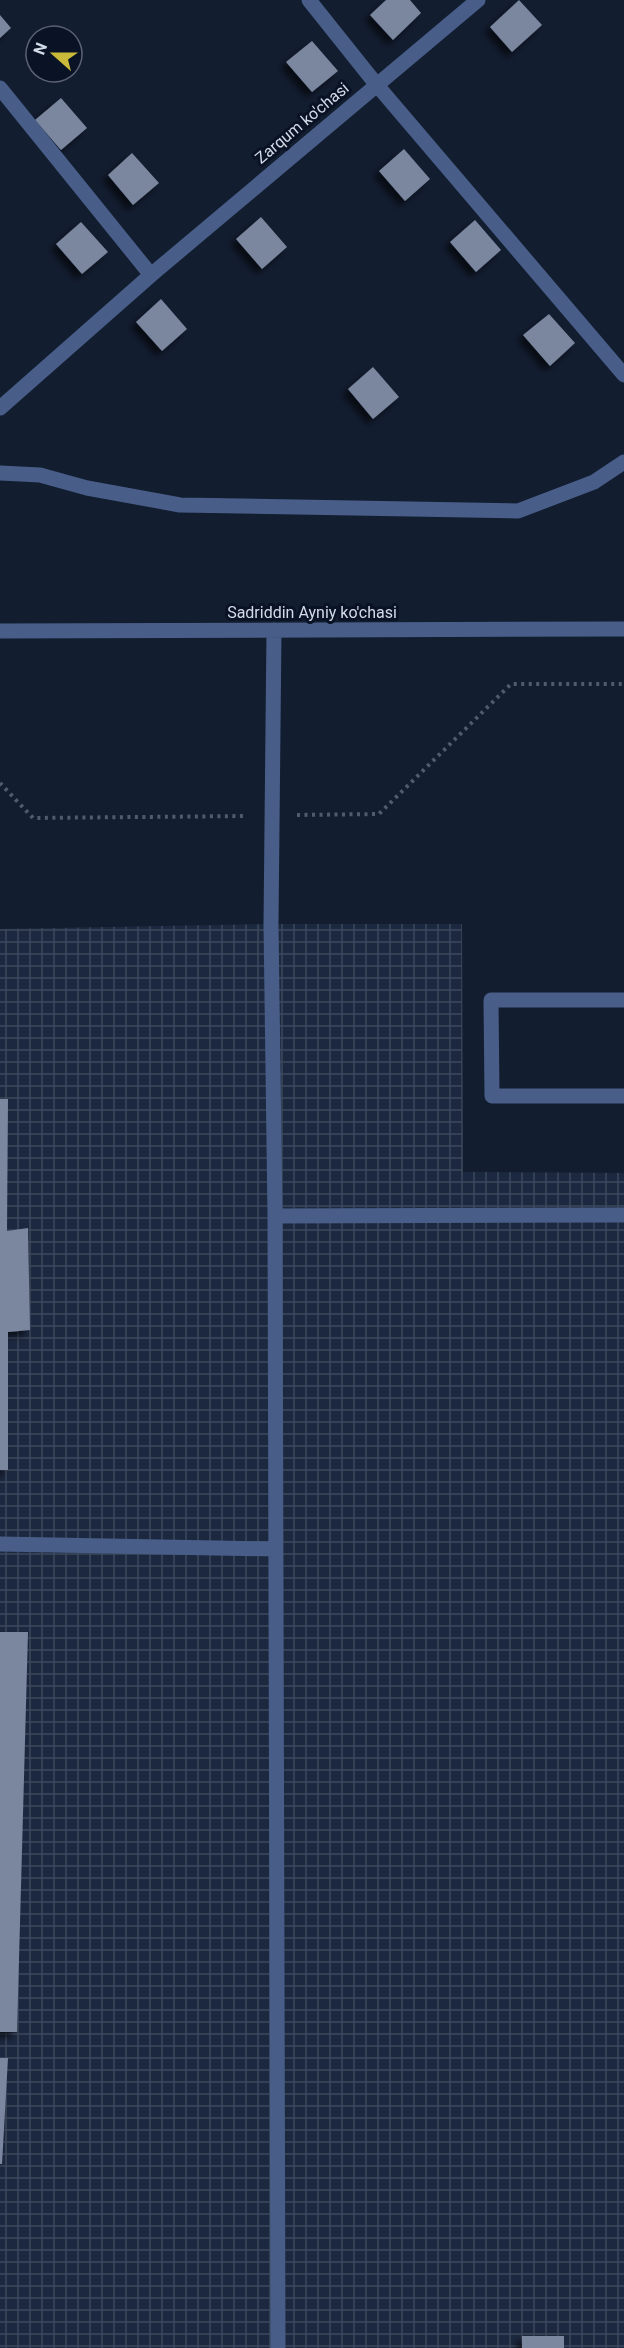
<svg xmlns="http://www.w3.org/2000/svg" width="624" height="2348" viewBox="0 0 624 2348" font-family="Roboto,sans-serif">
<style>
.industrial{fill:url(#industrial-grid)}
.building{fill:#7a879f;filter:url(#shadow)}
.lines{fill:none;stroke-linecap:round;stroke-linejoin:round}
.path{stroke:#525b6c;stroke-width:4;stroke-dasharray:3 4.5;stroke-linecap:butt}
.minor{stroke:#485e88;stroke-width:15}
.labels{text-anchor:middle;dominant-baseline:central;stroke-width:6;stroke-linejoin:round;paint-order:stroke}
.street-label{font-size:16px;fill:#d4dbe8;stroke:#0a1325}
</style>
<defs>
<pattern id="industrial-grid" width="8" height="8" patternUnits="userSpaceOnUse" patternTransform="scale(1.5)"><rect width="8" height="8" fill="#1c283f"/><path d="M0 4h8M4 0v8" fill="none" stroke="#3c475b"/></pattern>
<filter id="shadow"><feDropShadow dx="-5.5" dy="5.5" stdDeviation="3" flood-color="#0009"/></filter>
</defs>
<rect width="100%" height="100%" fill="#131d30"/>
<path class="industrial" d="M271 924H462L463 1172 624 1173V2348H0V929Z"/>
<path class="building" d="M386 0H410L421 13 393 40 370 15Z
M519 0 542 25 512 52 490 27Z
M0 15 11 28 0 38Z
M312 41 338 71 312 92 286 62Z
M61 98 87 128 61 150 35 120Z
M404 149 430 179 405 201 379 171Z
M132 153 159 183 133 205 108 175Z
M261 217 287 247 262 269 236 239Z
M475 220 501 250 476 272 450 242Z
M81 222 108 252 82 274 56 244Z
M161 299 187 329 162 351 136 322Z
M549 314 575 343 550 366 523 335Z
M373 367 399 397 373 419 348 389Z
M0 1099H8L7 1231 28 1228 30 1330 8 1332V1470H0Z
M0 1632H28L17 2032H0Z
M0 2058H8L2 2164H0Z
M522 2336H564V2348H522Z"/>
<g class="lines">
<path class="path" d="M0 783 33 818 247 816
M297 815 379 814 511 684H624"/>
<path class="minor" d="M309 0 376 84 624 375
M0 88 151 275
M0 408 151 275 478 0
M0 473 40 475 87 488 180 505 518 511 594 482 624 462
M274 630 271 924 275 1216 278 2348
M0 631 624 629
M624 1000H491L492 1096H624
M275 1216 624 1215
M0 1544 276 1549"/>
</g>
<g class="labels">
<g class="street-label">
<text transform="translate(302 123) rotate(-40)">Zarqum ko'chasi</text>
<text x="312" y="612">Sadriddin Ayniy ko'chasi</text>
</g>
</g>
<g transform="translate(54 54) rotate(291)"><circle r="28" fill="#0a1325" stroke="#5b6373" stroke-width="1.5"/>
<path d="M0-4.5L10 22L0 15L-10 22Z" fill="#cbba39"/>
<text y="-9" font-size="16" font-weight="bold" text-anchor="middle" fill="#d4dbe8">N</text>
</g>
</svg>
